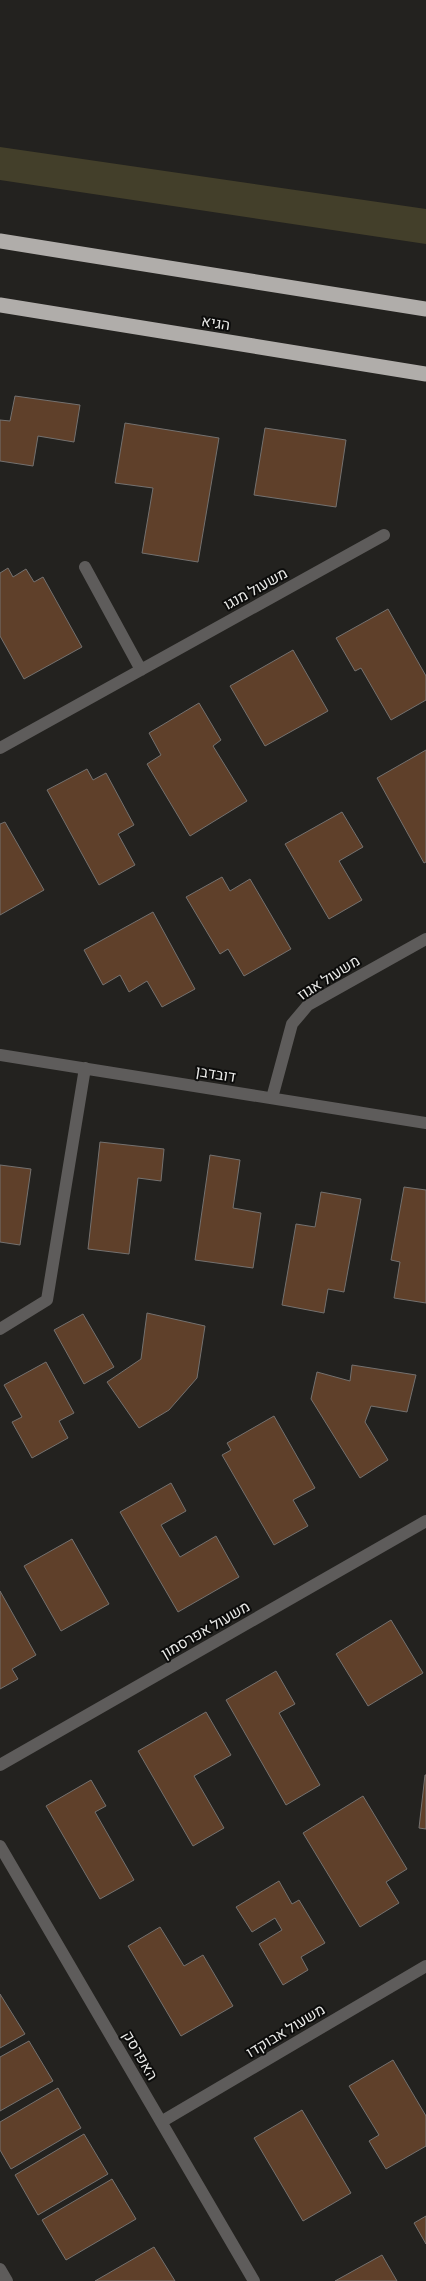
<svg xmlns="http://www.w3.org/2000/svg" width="426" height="2281" viewBox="0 0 426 2281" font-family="Commissioner,Heebo,sans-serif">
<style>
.green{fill:#433f2a}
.building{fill:#5f402a;stroke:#74716f}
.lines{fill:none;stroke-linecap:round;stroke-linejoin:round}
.street{stroke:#5e5c5b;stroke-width:12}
.highway{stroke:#b0adaa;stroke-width:15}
.labels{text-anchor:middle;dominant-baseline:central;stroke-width:4;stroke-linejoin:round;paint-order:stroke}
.street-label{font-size:15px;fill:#eaeae8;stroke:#0c0c0b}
</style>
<rect width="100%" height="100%" fill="#23221f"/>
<path class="green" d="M0 147 426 209V244L0 180Z"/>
<path class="building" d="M15 396 80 405 74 442 38 436 33 466 0 461V420L10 421Z
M125 423 219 438 198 562 142 553 153 488 115 483Z
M265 428 346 440 336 507 254 495Z
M8 568 13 577 26 569 34 582 43 577 82 647 24 679 0 636V573Z
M388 609 426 676V700L391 720 361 668 355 671 336 638Z
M293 650 328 711 265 746 230 686Z
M199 703 221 740 213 746 247 801 190 836 147 764 161 755 149 733Z
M426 750V862L424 863 377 778Z
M87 769 93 780 106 773 134 825 118 834 135 865 99 885 47 790Z
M342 812 363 847 339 861 362 900 329 919 285 844Z
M5 822 44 890 0 915V824Z
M222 877 230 891 250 879 291 949 244 976 228 949 220 954 186 897Z
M153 912 195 989 162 1007 147 981 129 992 120 975 103 985 84 950Z
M100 1142 164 1149 161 1181 138 1178 129 1254 88 1249Z
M210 1155 240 1160 233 1208 261 1213 253 1268 195 1260Z
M0 1165 31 1169 20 1245 0 1242Z
M404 1187 426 1190V1303L394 1298 400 1262 391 1260Z
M321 1192 361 1199 344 1292 328 1289 324 1313 282 1305 296 1224 315 1227Z
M147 1313 205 1326 197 1378 169 1410 139 1428 107 1382 141 1359Z
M83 1314 114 1367 84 1384 54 1330Z
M46 1362 74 1413 59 1421 68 1438 32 1458 12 1422 22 1417 4 1385Z
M352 1365 416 1375 407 1412 371 1406 365 1422 388 1460 360 1478 311 1399 317 1372 350 1381Z
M274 1416 315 1488 293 1500 308 1526 274 1545 222 1455 231 1450 227 1443Z
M171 1483 186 1511 161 1525 180 1557 216 1536 239 1577 178 1612 120 1512Z
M72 1539 109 1604 61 1631 24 1566Z
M0 1591 36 1655 12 1669 18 1679 0 1689Z
M391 1620 423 1673 368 1706 336 1654Z
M276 1671 295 1704 279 1713 320 1785 286 1805 226 1700Z
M206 1712 231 1755 194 1776 224 1828 193 1846 138 1751Z
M425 1775H426V1829L419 1828Z
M91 1780 106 1806 95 1812 134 1880 100 1899 46 1806Z
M363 1796 407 1869 386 1882 399 1903 360 1927 303 1833Z
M279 1881 292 1904 299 1900 325 1943 301 1957 308 1970 283 1985 259 1944 282 1930 275 1918 252 1932 236 1907Z
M160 1927 184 1966 203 1955 233 2006 181 2036 128 1946Z
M0 1994 25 2034 0 2048Z
M29 2041 53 2081 0 2111V2057Z
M393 2060 426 2116V2146L386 2169 369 2141 379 2135 349 2086Z
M58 2088 81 2128 11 2169 0 2150V2122Z
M302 2110 351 2193 303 2221 254 2138Z
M84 2134 108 2174 38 2215 15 2175Z
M112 2179 136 2219 66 2260 42 2220Z
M426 2216V2244L414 2223Z
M154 2247 175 2281H95Z
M382 2255 397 2281H335Z"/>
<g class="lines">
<path class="street" d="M85 567 141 670
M0 748 384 535
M0 1055 426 1123
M272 1098 292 1024 308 1005 426 939
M0 1329 47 1300 85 1068
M0 1765 426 1521
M0 1846 254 2281
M161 2122 426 1966
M0 2269 7 2281"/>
<path class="highway" d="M0 241 426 309
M0 305 426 374"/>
</g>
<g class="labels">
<g class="street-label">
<text transform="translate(216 322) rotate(9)">הגיא</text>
<text transform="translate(255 588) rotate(-29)">משעול מנגו</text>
<text transform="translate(328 977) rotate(-32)">משעול אגוז</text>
<text transform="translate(216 1073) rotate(9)">דובדבן</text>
<text transform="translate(205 1629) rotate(-30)">משעול אפרסמון</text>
<text transform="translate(285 2030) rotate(-31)">משעול אבוקדו</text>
<text transform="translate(141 2055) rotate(60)">האפרסק</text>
</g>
</g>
</svg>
